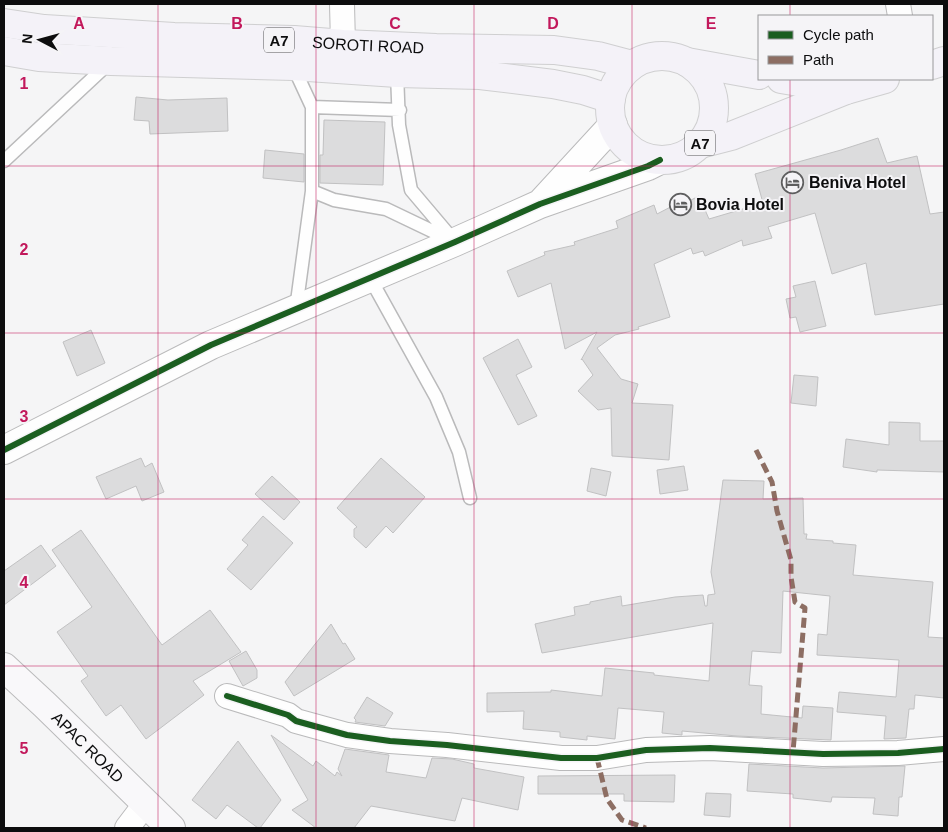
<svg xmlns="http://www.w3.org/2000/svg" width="948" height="832" viewBox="0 0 948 832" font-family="Helvetica,sans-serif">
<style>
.building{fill:#dcdcdd;stroke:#c1c1c2}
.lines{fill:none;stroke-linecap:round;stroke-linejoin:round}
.service-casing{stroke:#bababb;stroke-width:15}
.minor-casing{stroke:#bababb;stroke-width:26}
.tertiary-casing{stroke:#bababb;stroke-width:30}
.secondary-casing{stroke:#bababb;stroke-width:30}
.primary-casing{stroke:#cfcfd0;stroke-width:30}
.service{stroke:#fefefe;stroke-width:12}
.minor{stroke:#fefefe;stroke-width:24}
.tertiary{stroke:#fefefe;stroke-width:28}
.secondary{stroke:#f9f8fa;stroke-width:28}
.primary{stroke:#f4f2f8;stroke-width:28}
.quiet{stroke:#8d6e63;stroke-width:5;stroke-dasharray:10 5;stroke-linecap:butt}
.cycleway-casing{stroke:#f5f4f7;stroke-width:9}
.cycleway{stroke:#1b5e20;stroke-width:6}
.grid{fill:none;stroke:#c2185b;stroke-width:1;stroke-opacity:0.55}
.labels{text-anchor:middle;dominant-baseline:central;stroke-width:4;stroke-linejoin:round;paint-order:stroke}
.shield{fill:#f5f4f7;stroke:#535254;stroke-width:1}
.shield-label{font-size:15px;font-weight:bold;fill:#0d0d0e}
.street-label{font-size:16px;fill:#0d0d0e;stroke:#f5f4f7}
.poi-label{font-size:16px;font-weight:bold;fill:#0d0d0e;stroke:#f5f4f7;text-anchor:start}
.grid-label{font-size:16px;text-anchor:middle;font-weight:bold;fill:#c2185b;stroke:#f5f4f7;stroke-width:4;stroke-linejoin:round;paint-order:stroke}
</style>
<rect width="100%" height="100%" fill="#f5f5f6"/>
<path class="building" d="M136 97 168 100 227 98 228 131 150 134 149 121 134 120Z
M324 120 385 122 383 185 320 183V155H323Z
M878 138 887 163 917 156 930 214 944 212V304L875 315 866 263 832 274 815 213 768 227 772 238 743 246 742 240 705 256 703 251 693 254 691 248 654 264 670 317 638 327 639 329 615 335 597 348 621 379 638 384 632 403 673 405 669 460 612 456 611 408 598 410 578 391 593 375 582 359 581 360 597 332 565 349 551 283 518 297 507 271 545 255 544 252 575 245 574 242 618 228 616 221 654 205 657 214 684 200 685 203 699 196 709 219 763 203 755 174 841 150Z
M265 150 304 154V182L263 178Z
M815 281 826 326 800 332 796 317 790 318 786 299 796 297 793 286Z
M91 330 105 363 77 376 63 342Z
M518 339 532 367 516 375 537 416 518 425 483 358Z
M794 375 818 377 816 406 791 403Z
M889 422 920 423V441H944V472L877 470V472L843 467 846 439 889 445Z
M141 458 145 467 152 463 164 492 142 501 136 486 106 499 96 477Z
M381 458 425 497 393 533 386 526 366 548 354 537V529L357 527 337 508Z
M684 466 688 490 660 494 657 470Z
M591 468 611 472 606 496 587 491Z
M272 476 300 502 284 520 255 494Z
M723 480 764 481 763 499 803 498 804 534H807L806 539 833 541V543L856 545 853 575 933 582 928 637 944 638V698L915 695 914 709H909L906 738 884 739 886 716 837 712 839 692 896 697 899 660 817 655 818 634 827 635 830 596 783 591 781 653 752 651 749 685 762 686 761 714 802 718 803 706 833 708 831 740 737 736 682 731V735L662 733 664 712 618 708 615 739 587 736V740L560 737V732L523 729 524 711 487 712V693L551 692V690L602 696 605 668 654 673V675L709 681 713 623 542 653 535 624 575 615 574 607 590 604V602L621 596 622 606 675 597 703 595 705 606H707L708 595 715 594 711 572Z
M263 516 293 543 251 590 227 569 248 545 242 540Z
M81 530 162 645 210 610 241 652 193 681 204 695 146 739 121 705 106 716 81 681 88 676 57 632 92 607 52 550Z
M41 545 56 566 4 605V571Z
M331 624 343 644 345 643 355 659 294 696 285 682Z
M246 651 257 670V678L243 686 229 661Z
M367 697 393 713 385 726 355 722 356 720 354 718Z
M271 735 313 766 316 761 335 776 337 772 342 776 338 769 345 749 389 755 386 772 426 778 432 758 452 759 474 764V768L524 777 518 810 462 798 455 821 371 806 354 828H316L292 810 308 800Z
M238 741 281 800 260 828H258L227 805 216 819 192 800Z
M749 764 823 768 905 766 902 797H899L898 816 873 814 875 798 832 797 831 802 793 798V794L747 791Z
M675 775 674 802 624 801V794H538V776Z
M706 793 731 794 730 817 704 815Z"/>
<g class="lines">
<defs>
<path id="service" d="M293 66 312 107V191L334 200 386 209 455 242 411 190 399 125 397 73
M312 107 400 110
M4 161 108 64
M370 278 436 397 459 452 470 498
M296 309 312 191"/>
<path id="minor" d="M342 4 343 44
M898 4 900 16
M227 696 288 715 296 721 347 735 390 741 447 745 561 758H597L646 750 710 748 823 754 898 753 944 749
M127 828 146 803"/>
<path id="tertiary" d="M543 201 613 125
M4 450 211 345 455 242 540 204 648 166 660 160"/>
<g id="secondary">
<path id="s1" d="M4 667 45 705 171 828"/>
</g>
<g id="primary">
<path id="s2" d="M4 23 44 29 174 37 294 40 343 44 436 48 554 50 598 56 632 65"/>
<path d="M4 51 39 57 111 61 293 66 397 73 480 75 553 84 583 90 611 99"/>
<circle cx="662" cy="108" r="52"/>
<path d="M687 62 759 75"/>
<path d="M932 65 944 61"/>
<path d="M781 79 846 90"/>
<path d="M700 144 731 136 846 90 885 79"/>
</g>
</defs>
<use href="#service" class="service-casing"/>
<use href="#minor" class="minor-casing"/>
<use href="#tertiary" class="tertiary-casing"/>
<use href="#secondary" class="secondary-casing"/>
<use href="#primary" class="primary-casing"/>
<use href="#service" class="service"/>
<use href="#minor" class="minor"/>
<use href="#tertiary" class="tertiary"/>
<use href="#secondary" class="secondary"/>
<use href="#primary" class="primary"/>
<path class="quiet" d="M756 450 772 482 777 511 791 560V577L795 602 805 608 793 752
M597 758 607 799 622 820 646 828"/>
<defs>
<path id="cycleway" d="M4 450 211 345 455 242 540 204 648 166 660 160
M227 696 288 715 296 721 347 735 390 741 447 745 561 758H597L646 750 710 748 823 754 898 753 944 749"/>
</defs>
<use href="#cycleway" class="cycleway-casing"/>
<use href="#cycleway" class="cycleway"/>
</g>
<path class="grid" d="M158 4V828M316 4V828M474 4V828M632 4V828M790 4V16M790 79V828M4 166H944M4 333H944M4 499H944M4 666H944"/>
<defs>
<symbol id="hotel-ring" viewBox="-11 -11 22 22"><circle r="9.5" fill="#f5f4f7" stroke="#5e5e5f" stroke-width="1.5"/><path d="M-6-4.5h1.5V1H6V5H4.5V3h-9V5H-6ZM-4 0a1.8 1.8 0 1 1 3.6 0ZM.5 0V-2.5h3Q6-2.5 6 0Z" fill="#5e5e5f"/></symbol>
</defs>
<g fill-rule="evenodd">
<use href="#hotel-ring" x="780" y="170" width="25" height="25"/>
<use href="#hotel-ring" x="668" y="192" width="25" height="25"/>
</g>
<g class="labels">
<g class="shield">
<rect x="264" y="27.5" width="30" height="25" rx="4"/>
<rect x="685" y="130.5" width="30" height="25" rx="4"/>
</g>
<g class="shield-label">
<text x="279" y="40">A7</text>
<text x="700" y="143">A7</text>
</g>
<g class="street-label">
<text stroke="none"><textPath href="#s2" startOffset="365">SOROTI ROAD</textPath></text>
<text stroke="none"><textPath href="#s1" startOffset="116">APAC ROAD</textPath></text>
</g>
<g class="poi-label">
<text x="809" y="182">Beniva Hotel</text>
<text x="696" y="204">Bovia Hotel</text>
</g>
</g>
<g class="grid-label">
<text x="79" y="29">A</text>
<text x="237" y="29">B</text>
<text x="395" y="29">C</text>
<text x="553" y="29">D</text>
<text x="711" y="29">E</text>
<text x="24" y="89">1</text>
<text x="24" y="255">2</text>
<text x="24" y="422">3</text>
<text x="24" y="588">4</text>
<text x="24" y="754">5</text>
</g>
<rect width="948" height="832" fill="none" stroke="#0d0d0e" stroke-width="10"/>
<rect x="758" y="15" width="175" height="65" fill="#f5f4f7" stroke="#98989a"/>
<rect x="768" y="31" width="25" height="8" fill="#1b5e20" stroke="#98989a"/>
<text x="803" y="40" font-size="15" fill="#0d0d0e">Cycle path</text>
<rect x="768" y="56" width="25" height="8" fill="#8d6e63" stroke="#98989a"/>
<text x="803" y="65" font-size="15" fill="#0d0d0e">Path</text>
<g transform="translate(40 40) rotate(276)" stroke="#f5f4f7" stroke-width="4" paint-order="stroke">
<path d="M0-4L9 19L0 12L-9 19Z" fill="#0d0d0e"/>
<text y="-8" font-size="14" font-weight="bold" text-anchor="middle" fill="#0d0d0e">N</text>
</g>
</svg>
